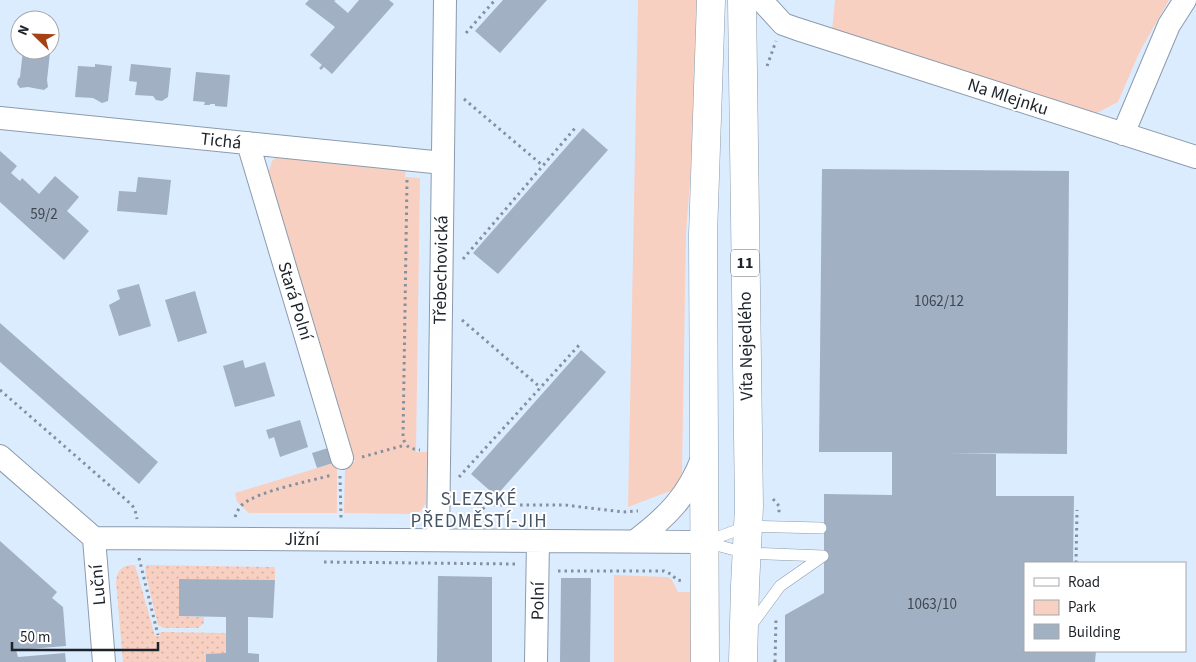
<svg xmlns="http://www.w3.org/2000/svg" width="1196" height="662" viewBox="0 0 1196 662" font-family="'Source Sans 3',sans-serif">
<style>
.grass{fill:url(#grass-dots)}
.green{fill:#f8d0c2}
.building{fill:#a1b0c2}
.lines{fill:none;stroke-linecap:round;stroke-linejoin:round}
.lane-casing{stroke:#8b9bac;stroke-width:12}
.street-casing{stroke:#8b9bac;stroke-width:24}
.primary-casing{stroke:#8b9bac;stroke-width:29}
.path{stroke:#85909e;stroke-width:3;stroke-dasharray:2.5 4;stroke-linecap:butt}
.lane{stroke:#fff;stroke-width:11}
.street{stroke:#fff;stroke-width:22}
.primary{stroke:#fff;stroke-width:28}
.labels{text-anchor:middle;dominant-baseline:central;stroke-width:4;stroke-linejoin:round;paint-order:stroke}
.number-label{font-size:15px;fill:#3e4650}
.shield{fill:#fff;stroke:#61656a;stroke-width:1}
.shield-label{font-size:16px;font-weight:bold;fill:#1d232a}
.street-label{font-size:18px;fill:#1d232a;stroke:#fff}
.neighbourhood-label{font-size:19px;letter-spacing:1px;fill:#475464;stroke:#fff}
</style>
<defs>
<pattern id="grass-dots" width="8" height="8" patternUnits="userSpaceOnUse" patternTransform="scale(1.25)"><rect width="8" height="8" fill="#f8d0c2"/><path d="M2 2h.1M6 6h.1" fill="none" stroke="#d4b2a7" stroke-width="1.8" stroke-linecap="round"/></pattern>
</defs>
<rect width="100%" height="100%" fill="#dcecff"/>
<path class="grass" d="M130 565H135L155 636H160V633L163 632 226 633V653L206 654V662H123L116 582C117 572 120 567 130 565Z
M146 565 275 567V580L180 579 179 616 204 617V623L198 628H164L158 625 145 571Z"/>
<path class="green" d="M638 0H704L686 233 682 472 674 496 670 491 628 507Z
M835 0H1169L1140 51 1118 102 1097 113 832 30Z
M282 152 406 164 405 177 420 178 416 452H427L426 503 421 511 412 514 344 513 345 468 348 463 355 462 268 173 272 161Z
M337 462V513H249L237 502 235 493Z
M614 575 668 577 672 580 678 592H692L693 662H614Z"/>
<path class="building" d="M309 0H336L334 1 348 13 359 0H389L394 4 332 74 324 67 321 70 319 68 322 65 310 55 335 27 305 4Z
M503 0H547L500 53 475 31Z
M23 50 50 53 47 80 48 87 44 90 28 87 20 88 17 84 18 79 20 77Z
M95 64 112 66 108 101 102 103 93 98 75 97 78 66 95 67Z
M131 64 171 68 168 97 162 101 156 100 153 96 135 95 137 82 129 81Z
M196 72 230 75 227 107 215 106V104H210V105H204L205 102 193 101Z
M583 128 608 150 498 274 473 253Z
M0 151 17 166 11 173 20 181 22 178 39 194 55 176 79 197 67 211 89 231 64 260 0 202Z
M822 169 1069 171 1067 454 947 453 996 454V496H1074L1073 563H1025V651H1096L1095 662H785V615L824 593V494L892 495V452H819Z
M138 177 171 180 167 215 117 211 119 191 136 192Z
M139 284 151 326 119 336 109 305 120 299 117 290Z
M195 291 207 333 178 342 165 300Z
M0 323 158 462 139 484 0 362Z
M581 350 606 372 496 496 471 474Z
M243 360 245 368 265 362 275 396 235 407 223 366Z
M300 420 308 447 280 457 274 437 269 439 266 430Z
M328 448 333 463 317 468 312 453Z
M0 541 57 592 52 598 63 607 66 646 16 650 18 657 65 653 66 662H0Z
M438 576 492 577V662H437Z
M561 578H591L590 662H560Z
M179 579 275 580 273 618 248 617V653L259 654V662H206V654L226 653V617L179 616Z"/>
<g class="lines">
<defs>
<path id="lane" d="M705 542 746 553 823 556
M705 542 748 526 821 528
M750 627 780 586 823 556"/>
<path id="street" d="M761 0 783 24 797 29 1196 157
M0 118 443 163
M1123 134 1169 25 1185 0
M248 143 342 458
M0 456 94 538 705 542
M94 538 104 662
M438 540 445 0
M635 541C667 517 689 495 703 456
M536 662 538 541"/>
<path id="primary" d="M742 0 749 507 745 586 743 662
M705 662 703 235 711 0"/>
</defs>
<use href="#lane" class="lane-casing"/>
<use href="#street" class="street-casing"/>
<use href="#primary" class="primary-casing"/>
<path class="path" d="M466 33 495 0
M767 66 776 41
M464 99 542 165
M407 180 403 438C406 447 410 449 420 450
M463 259 576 127
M462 320 541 388
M0 390 132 505 135 510 137 519
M362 457 405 445
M340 476 341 518
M459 477 581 343
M773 499 779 506V513
M459 515C472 520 478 513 487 505H565L623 512 638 511
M235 517C237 512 239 507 243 504 259 491 310 481 332 475
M139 558 158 635
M324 562 515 564
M1076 563 1077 510
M558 571H664L671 574 677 580 684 581
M775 662 776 618"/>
<use href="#lane" class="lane"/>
<use href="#street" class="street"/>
<use href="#primary" class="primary"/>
</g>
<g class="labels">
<g class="number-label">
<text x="44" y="214">59/2</text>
<text x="939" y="301">1062/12</text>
<text x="932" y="604">1063/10</text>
</g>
<rect class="shield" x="731" y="249.5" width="28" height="27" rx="4"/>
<g class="shield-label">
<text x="745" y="263">11</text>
</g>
<g class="street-label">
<text transform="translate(1008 97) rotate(18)">Na Mlejnku</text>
<text transform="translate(221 141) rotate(6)">Tichá</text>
<text transform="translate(441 270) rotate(-89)">Třebechovická</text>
<text transform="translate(295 301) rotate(73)">Stará Polní</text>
<text transform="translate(746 346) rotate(-91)">Víta Nejedlého</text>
<text x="302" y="539">Jižní</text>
<text transform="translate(98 585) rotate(-95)">Luční</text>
<text transform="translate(538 601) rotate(-89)">Polní</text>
</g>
<g class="neighbourhood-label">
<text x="479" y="499">SLEZSKÉ<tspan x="479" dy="22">PŘEDMĚSTÍ-JIH</tspan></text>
</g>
</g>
<rect x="1024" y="562" width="162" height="90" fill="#ffffff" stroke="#a5a7aa"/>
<rect x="1034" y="578" width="25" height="8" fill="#ffffff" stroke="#a5a7aa"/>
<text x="1068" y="587" font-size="15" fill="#1d232a">Road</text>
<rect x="1034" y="600" width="25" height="15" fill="#f8d0c2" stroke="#a5a7aa"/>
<text x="1068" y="612" font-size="15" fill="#1d232a">Park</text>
<rect x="1034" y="624" width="25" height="15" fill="#a1b0c2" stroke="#a5a7aa"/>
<text x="1068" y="637" font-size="15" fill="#1d232a">Building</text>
<g transform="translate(35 35) rotate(293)"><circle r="24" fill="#ffffff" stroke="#a5a7aa"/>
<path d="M0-4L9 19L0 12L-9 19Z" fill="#a64115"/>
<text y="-8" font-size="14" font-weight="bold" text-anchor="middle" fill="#1d232a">N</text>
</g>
<path d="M12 642v8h146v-8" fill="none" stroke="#1d232a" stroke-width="2.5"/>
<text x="20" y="642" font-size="15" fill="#1d232a" stroke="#ffffff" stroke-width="4" paint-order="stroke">50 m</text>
</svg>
